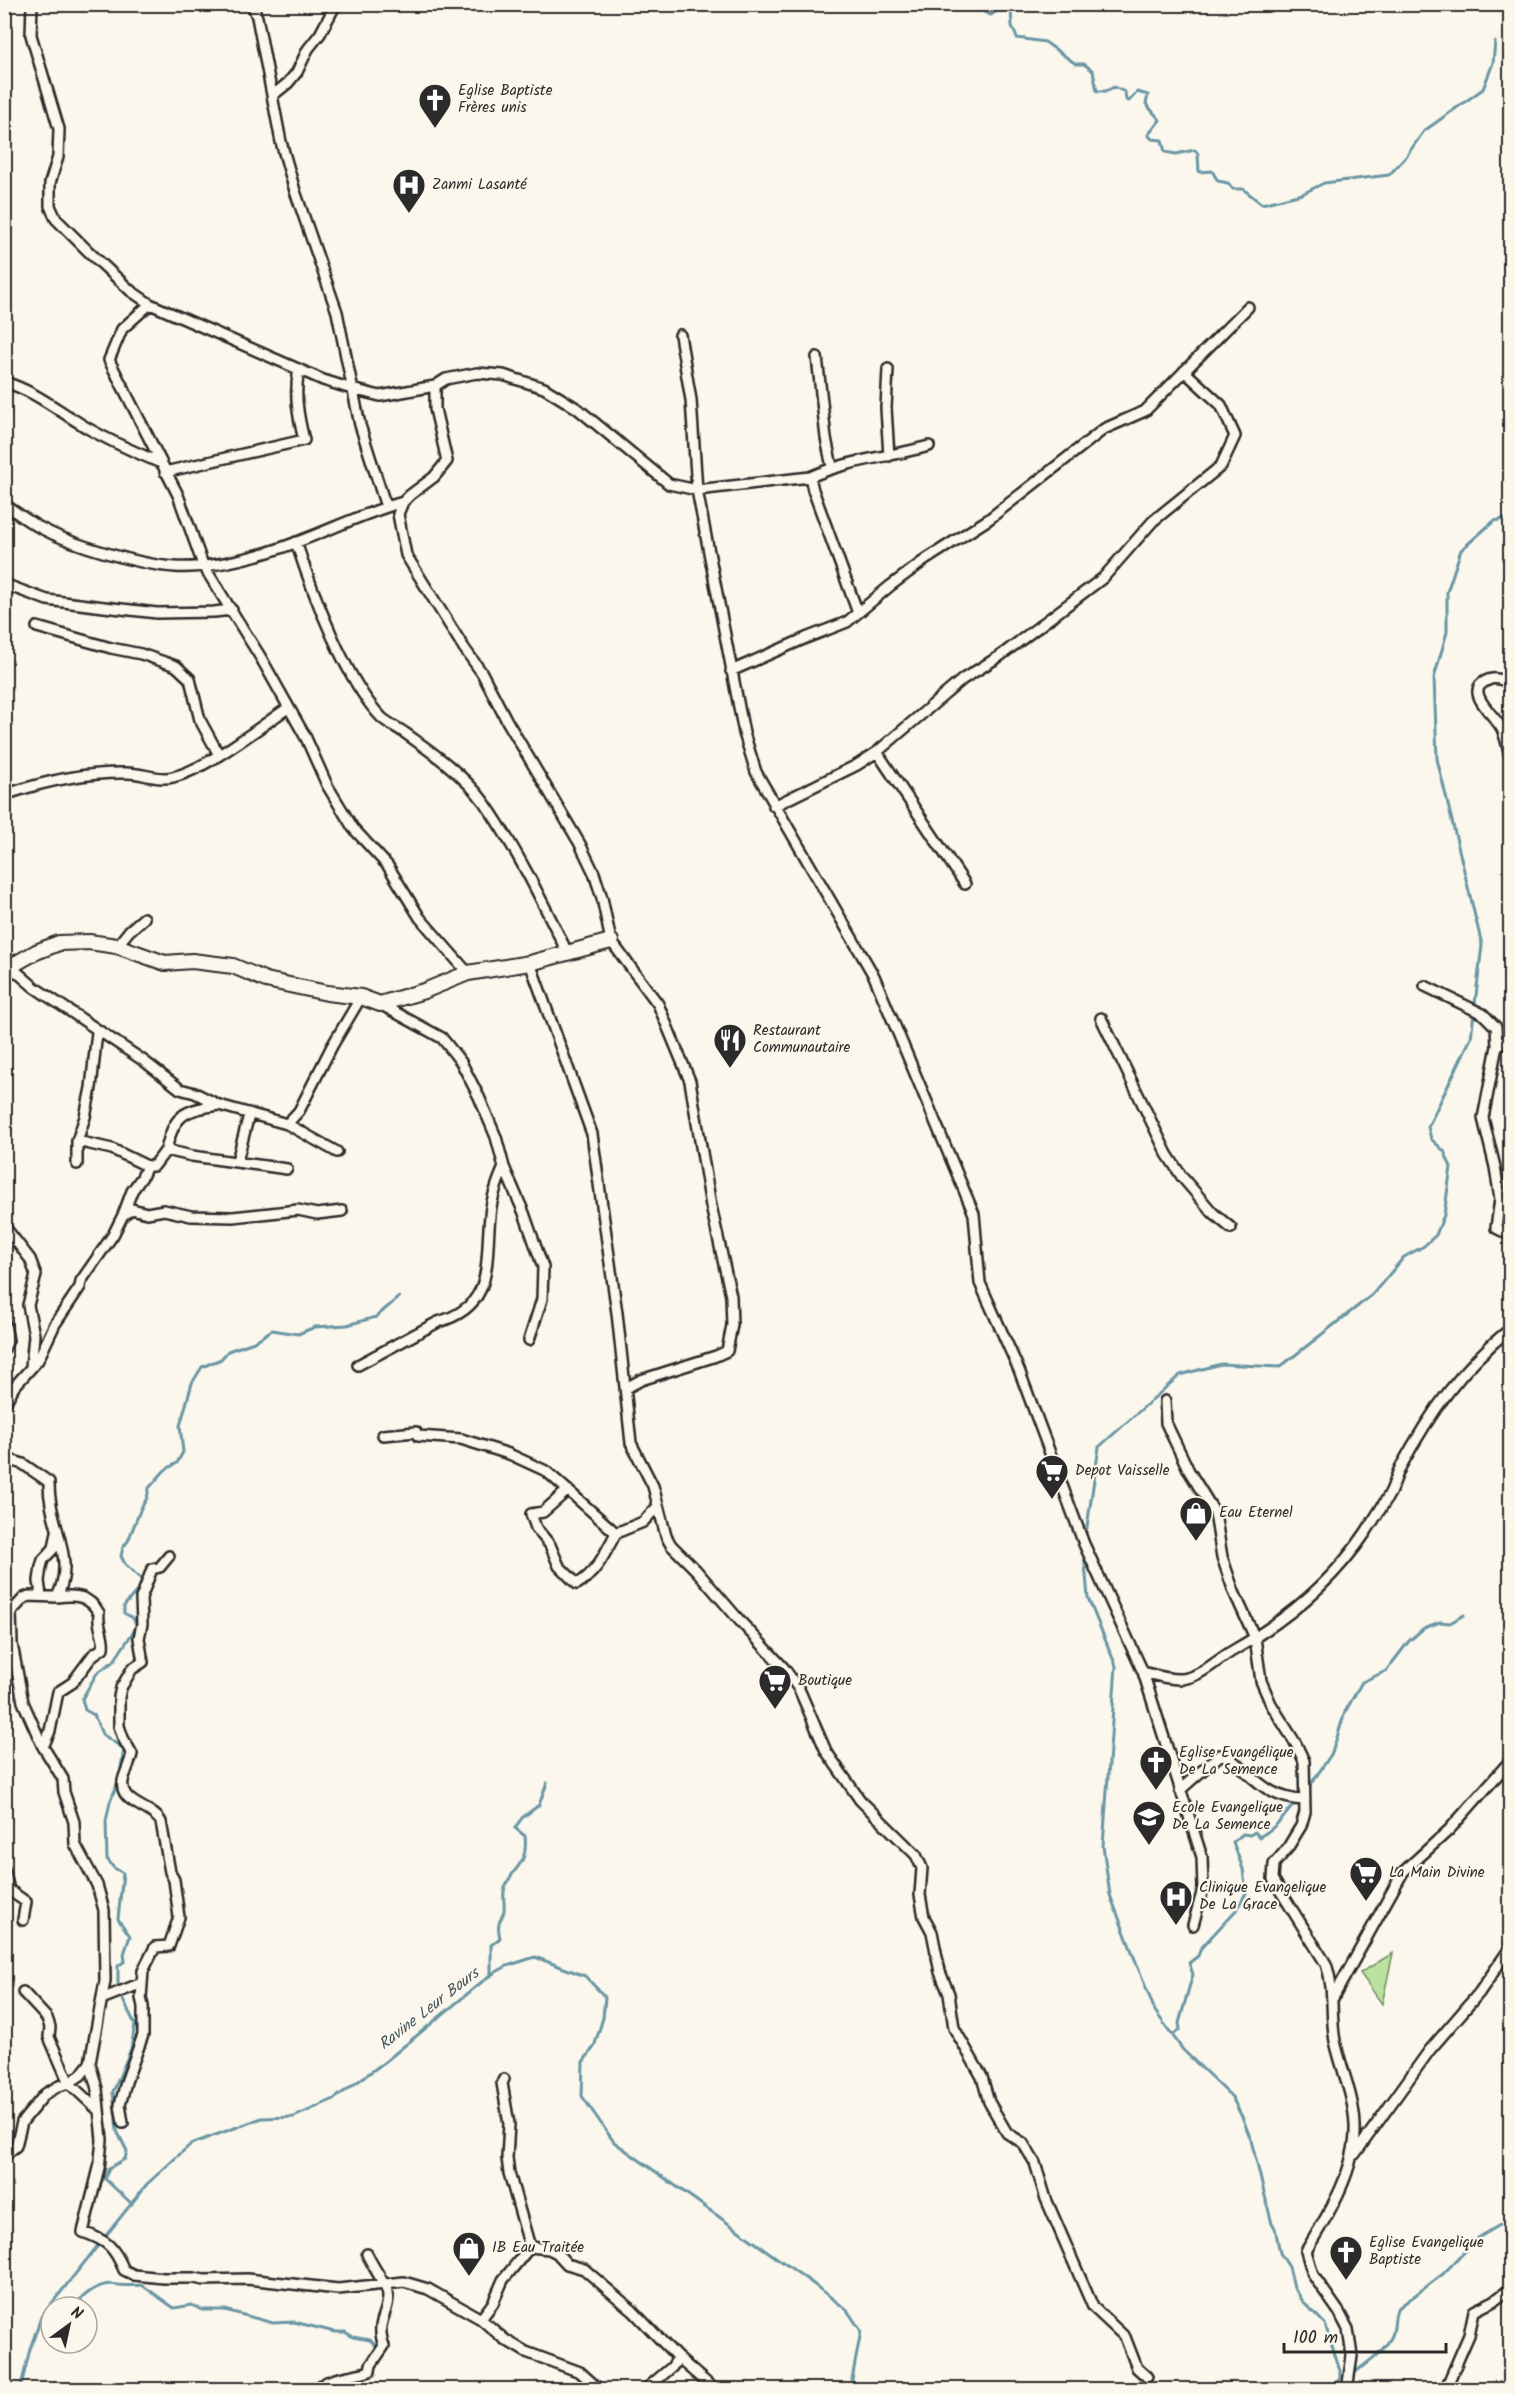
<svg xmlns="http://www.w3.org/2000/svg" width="1515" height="2394" viewBox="0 0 1515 2394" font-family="Kalam,sans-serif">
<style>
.green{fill:#bbe39f;stroke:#738765;stroke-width:1.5}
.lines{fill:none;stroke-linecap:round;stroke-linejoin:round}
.stream{stroke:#6996a4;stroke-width:3}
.street-casing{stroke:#2b2b2b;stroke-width:14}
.secondary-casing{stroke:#2b2b2b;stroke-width:18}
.street{stroke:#fbf7ec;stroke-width:9}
.secondary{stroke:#fbf7ec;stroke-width:14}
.labels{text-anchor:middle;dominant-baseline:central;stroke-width:4.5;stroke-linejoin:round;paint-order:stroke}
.poi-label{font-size:15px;fill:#2b2b2b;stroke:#fbf7ec;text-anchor:start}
.water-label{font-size:16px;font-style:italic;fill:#45585e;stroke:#fbf7ec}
</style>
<rect width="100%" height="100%" fill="#fbf7ec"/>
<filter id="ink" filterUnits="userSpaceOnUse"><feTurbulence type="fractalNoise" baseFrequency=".0167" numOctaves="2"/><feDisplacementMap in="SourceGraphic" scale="12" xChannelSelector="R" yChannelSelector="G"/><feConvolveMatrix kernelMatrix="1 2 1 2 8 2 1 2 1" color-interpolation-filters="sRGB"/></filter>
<g filter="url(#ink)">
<path class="green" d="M1393 1953 1382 2004 1360 1973Z"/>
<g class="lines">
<path class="stream" d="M978 4 984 12 991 15 1006 4
M1006 4 1011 9 1012 26 1017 38 1045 42 1076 64H1084L1093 71 1097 91H1106L1114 87 1125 92 1126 100 1129 101 1137 92 1148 95 1146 104 1160 120 1148 135 1152 139 1162 140 1165 152 1176 154 1195 150 1198 154 1199 172 1212 171 1218 181 1228 183 1233 189H1243L1262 204 1302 194 1324 183 1389 175 1405 158 1424 131 1483 89 1493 63 1495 42
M1085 1540 1099 1447 1180 1375 1221 1364 1280 1367 1372 1295 1404 1257 1424 1246 1436 1235 1444 1215 1451 1167 1444 1151 1431 1139 1428 1127 1471 1038 1482 945 1437 759 1434 678 1447 632V592L1461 550 1494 521 1510 518
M1084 1552 1088 1598 1116 1666 1103 1846 1110 1895 1155 2011 1183 2050 1232 2097 1243 2119 1251 2140 1272 2224 1275 2228 1280 2253 1289 2267 1294 2287 1302 2300 1325 2324 1340 2371V2378L1335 2387
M1307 1790 1332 1753 1345 1712 1362 1682 1386 1671 1409 1641 1424 1628 1440 1622 1450 1623 1464 1615
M491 1976V1945L500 1938C499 1934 498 1928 499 1924 500 1919 503 1916 504 1911 505 1902 502 1895 505 1887 515 1864 528 1866 525 1836L515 1828 522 1818 539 1805 547 1783
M1173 2035 1180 2029 1179 2023 1193 1974 1189 1963 1198 1956 1201 1948 1238 1908 1246 1893 1243 1869 1233 1842 1243 1834 1250 1835 1255 1832 1259 1837C1276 1828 1285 1816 1296 1801
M132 2204 105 2179 109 2168 125 2159 127 2151 117 2131 113 2092 131 2049 135 2024 118 1990V1966L125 1961 124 1954 130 1936 118 1919 123 1873 114 1868 107 1859 106 1821 110 1802 119 1780 124 1749 102 1734 94 1715 85 1710 82 1699 97 1673 114 1661 137 1626 133 1618 124 1613V1606L141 1586V1579L125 1564 121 1556 123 1547 128 1541 141 1508 147 1498 149 1488 165 1470 177 1463 183 1452 180 1426 192 1383 202 1367 221 1359 228 1351 254 1342 272 1330 298 1334 315 1327 347 1325 376 1317 399 1297
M73 2307C85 2294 99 2281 118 2285 128 2286 132 2286 142 2285L174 2308 192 2305 202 2310H225L273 2323 294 2322 335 2332H345L353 2337 370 2340 379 2349
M40 2325 51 2326
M1352 2375C1365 2364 1387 2350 1393 2333 1395 2325 1394 2317 1397 2309L1443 2274 1478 2238 1510 2219
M20 2390 30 2349 41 2317 147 2184 191 2144 262 2118 294 2117 334 2099 386 2061 489 1976 507 1966 535 1957 585 1976 605 1997 603 2018 594 2047 583 2062 582 2096 614 2142 812 2283 847 2310 861 2331 850 2390
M1333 2390 1347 2379"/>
<defs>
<path id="street" d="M32 4 31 35 59 129 58 157 50 183V206L56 219 89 252 131 291 150 304 323 380 352 389 380 396 435 386
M252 4 257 17 281 142 295 191 337 312 360 425 386 507
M273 95 288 83 297 72 308 49 320 34 336 4
M150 304 122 329 109 360 178 495 203 565 261 658 306 738 327 785 353 828 388 866 420 918 468 973
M680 335 691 400 697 490 744 733 756 772 874 976 974 1214 980 1283 1019 1370 1084 1544 1143 1672 1202 1857 1203 1889 1193 1925
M817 357 826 438 832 467
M888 369 886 408 889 456
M4 382C36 391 61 413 89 429 112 442 137 453 161 463
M165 472 304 440C298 416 294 394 299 369
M810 477C848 460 890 457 929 446
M4 504C16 512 27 521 39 527 69 544 140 565 175 567 204 569 237 561 265 553 313 539 356 515 403 502
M296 542C312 591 346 682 382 718 389 724 398 728 405 733 432 752 464 775 484 802 517 849 543 903 568 954
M4 584 47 600 104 607 157 613 214 612 232 610
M37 627 111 648 141 654 176 666 190 679 200 720 219 755
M731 671 806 638 847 622 890 586 925 560 989 519 1104 429 1145 411 1248 307
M1510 684C1504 680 1495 677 1488 680 1461 691 1496 716 1502 729 1506 738 1508 748 1510 757
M877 752 965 884
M10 793C49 780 86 772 128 773 142 773 159 781 173 777 207 769 258 728 288 708
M774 806 857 765 877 752 963 679 1000 656 1103 578 1153 521 1221 466 1235 436 1221 405 1184 371
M117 946 129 931 144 918
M530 963 592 1134 617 1313 631 1443 653 1486 666 1536 671 1545 696 1570 740 1621 783 1667 799 1689 826 1751 860 1800 916 1855 922 1868 920 1895 924 1917 932 1932 940 1972 949 1994 954 2028 982 2077 989 2102 1007 2133 1023 2143 1035 2163 1046 2199 1093 2307 1125 2337 1137 2368 1147 2377
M10 966 34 987 144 1061 180 1089 195 1093 219 1105 287 1124 337 1152
M1425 986 1483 1014 1496 1027 1497 1046 1483 1118 1495 1167 1500 1199 1496 1228 1510 1235
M380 1004 442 1038 461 1062 479 1097 496 1137 504 1167 524 1213 543 1267 542 1299 529 1340
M1101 1018 1167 1154 1182 1177 1213 1213 1231 1228
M1497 1046 1510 1039
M287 1124 299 1111 332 1046 361 997
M77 1141 112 1149 147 1166H154L166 1150 192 1156 287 1169
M166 1150C174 1114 184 1110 219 1105
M237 1161 249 1115
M77 1164V1141L85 1117 91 1088 97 1032
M123 1215 132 1191 142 1177 147 1166
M5 1227 30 1259 36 1275 28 1305 34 1335 31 1367
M4 1269V1271
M4 1298V1305
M4 1320 8 1340 4 1349
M358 1365 438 1322C495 1306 485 1264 490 1216 491 1199 497 1183 504 1167
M626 1388 641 1380 716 1356 727 1351 732 1325 731 1296 711 1206 690 1081 658 1004 611 941 602 898 594 873 580 844 507 721 482 673 464 648 406 555 398 514 403 502 410 495 434 477 447 461 435 409V386L446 379 477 373 503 375 544 388 578 409 669 484 697 490 810 477 813 490 858 613
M1165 1401 1166 1423 1189 1471 1215 1513 1222 1557 1234 1592 1255 1638 1261 1681 1271 1704 1296 1744 1304 1761 1305 1812 1301 1826 1287 1849 1274 1864 1273 1879 1326 1964C1335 1989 1330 2015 1335 2041 1341 2068 1354 2097 1355 2125 1357 2169 1328 2215 1306 2251L1313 2275 1339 2312 1348 2329 1352 2356 1347 2390
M4 1405 14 1387 38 1360 55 1324 80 1287 81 1281 113 1235 123 1215 132 1209 147 1213 164 1210 191 1216 233 1217 298 1210 317 1214 342 1211
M383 1435 416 1432 418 1436 461 1439 509 1454 546 1471 616 1533 643 1522 658 1506
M4 1458 23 1464 49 1482C48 1525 77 1556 57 1597L29 1596 24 1598 11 1612 12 1644 23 1702 42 1745 63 1779 64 1792 74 1822 75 1844 97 1885 104 1910 105 1981 90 2063 97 2089 102 2140 99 2168 83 2232C108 2241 114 2247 124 2270L134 2275 164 2278H194L204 2280 247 2279 338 2289 404 2282 428 2289 481 2319 504 2339 526 2352 580 2372 600 2390
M568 1490 543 1512 531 1514 536 1528 550 1545 559 1566 577 1584C597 1573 605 1553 616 1533
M41 1596 39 1581 41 1567 43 1560 54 1548 57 1532
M1143 1672C1154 1675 1167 1679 1179 1679 1197 1680 1218 1659 1234 1650 1285 1621 1333 1581 1366 1532 1374 1519 1383 1506 1390 1493 1394 1485 1396 1476 1400 1468 1430 1413 1461 1368 1510 1329
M43 1747 50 1731 58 1692 72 1683 93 1655 103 1648C105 1636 97 1626 99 1613 89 1596 77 1594 57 1597
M1180 1790 1220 1755 1227 1756C1255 1777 1267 1799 1305 1800
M4 1869 9 1890 26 1902 23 1920
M23 1992 47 2018 50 2027 49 2037 69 2083 98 2110
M104 1998 142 1983
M1333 1998 1403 1872 1449 1830 1510 1761
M504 2079 502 2083 509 2124 507 2158 509 2173 530 2247
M123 2123 120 2105 126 2082 143 2035V2006L141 1998 143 1971 155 1947 169 1946 179 1917 174 1880 170 1872 161 1822C152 1805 115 1804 124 1777 127 1769 130 1762 132 1754L123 1738 119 1726V1697L121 1688 132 1669 143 1662 139 1638 142 1624 141 1598 152 1569 160 1567 169 1556
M1355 2154 1429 2051 1479 1993 1510 1948
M4 2156 16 2146 22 2122 45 2094 59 2086 69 2083 81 2075 90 2063
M530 2247 549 2249 557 2253 567 2264 584 2269 633 2311 678 2358 715 2390
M481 2319 493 2303 503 2280 530 2247
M315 2390C329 2376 352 2377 370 2371L371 2365 384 2346C375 2320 388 2317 388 2296 389 2289 371 2264 367 2254
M645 2390 672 2367 678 2358
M1445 2390 1469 2335 1474 2311 1494 2301 1510 2289"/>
<path id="secondary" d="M4 970 36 952 59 943 89 942 117 946 165 963 192 961 233 966 266 980 327 993 361 997 380 1004 424 991 468 973 530 963 611 941"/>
</defs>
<use href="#street" class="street-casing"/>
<use href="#secondary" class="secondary-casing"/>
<use href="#street" class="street"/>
<use href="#secondary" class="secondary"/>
</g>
</g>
<defs>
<symbol id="church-pin" viewBox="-11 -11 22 30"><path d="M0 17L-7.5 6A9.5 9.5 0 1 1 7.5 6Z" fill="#2b2b2b" stroke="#fbf7ec"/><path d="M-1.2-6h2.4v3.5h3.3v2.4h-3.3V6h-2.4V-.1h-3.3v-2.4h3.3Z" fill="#fff"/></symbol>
<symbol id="hospital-pin" viewBox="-11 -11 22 30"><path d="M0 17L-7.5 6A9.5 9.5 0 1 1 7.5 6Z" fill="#2b2b2b" stroke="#fbf7ec"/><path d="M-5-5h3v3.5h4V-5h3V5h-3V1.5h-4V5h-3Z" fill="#fff"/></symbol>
<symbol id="restaurant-pin" viewBox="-11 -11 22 30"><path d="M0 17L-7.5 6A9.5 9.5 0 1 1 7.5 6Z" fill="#2b2b2b" stroke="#fbf7ec"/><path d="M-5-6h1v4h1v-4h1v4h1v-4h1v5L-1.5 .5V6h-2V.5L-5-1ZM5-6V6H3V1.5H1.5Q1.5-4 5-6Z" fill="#fff"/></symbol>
<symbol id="supermarket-pin" viewBox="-11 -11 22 30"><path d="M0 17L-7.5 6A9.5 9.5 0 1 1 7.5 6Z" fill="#2b2b2b" stroke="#fbf7ec"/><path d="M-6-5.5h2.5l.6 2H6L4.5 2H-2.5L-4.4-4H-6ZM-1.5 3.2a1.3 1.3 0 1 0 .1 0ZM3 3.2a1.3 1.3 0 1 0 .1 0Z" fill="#fff"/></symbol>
<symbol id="shop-pin" viewBox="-11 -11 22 30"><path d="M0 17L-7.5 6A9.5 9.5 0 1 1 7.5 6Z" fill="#2b2b2b" stroke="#fbf7ec"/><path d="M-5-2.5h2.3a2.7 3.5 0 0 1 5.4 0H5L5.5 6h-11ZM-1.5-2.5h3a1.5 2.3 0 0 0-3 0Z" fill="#fff"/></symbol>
<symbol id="school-pin" viewBox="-11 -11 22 30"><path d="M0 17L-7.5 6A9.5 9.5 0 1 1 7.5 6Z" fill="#2b2b2b" stroke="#fbf7ec"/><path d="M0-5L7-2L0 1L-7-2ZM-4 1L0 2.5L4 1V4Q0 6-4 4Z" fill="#fff"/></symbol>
</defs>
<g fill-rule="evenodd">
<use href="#church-pin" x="416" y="81" width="38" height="52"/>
<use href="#hospital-pin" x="390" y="166" width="38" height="52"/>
<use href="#restaurant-pin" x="711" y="1021" width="38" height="52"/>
<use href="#supermarket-pin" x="1033" y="1452" width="38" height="52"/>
<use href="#shop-pin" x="1177" y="1494" width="38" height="52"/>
<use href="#supermarket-pin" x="756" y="1662" width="38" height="52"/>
<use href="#church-pin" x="1137" y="1743" width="38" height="52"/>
<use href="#school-pin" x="1130" y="1798" width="38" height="52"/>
<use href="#supermarket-pin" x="1347" y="1854" width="38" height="52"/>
<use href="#hospital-pin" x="1157" y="1878" width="38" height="52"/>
<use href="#shop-pin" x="450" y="2229" width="38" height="52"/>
<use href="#church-pin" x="1327" y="2233" width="38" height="52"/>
</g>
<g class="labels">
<g class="poi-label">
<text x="458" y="91">Eglise Baptiste<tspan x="458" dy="17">Frères unis</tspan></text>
<text x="432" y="185">Zanmi Lasanté</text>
<text x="753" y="1031">Restaurant<tspan x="753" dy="17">Communautaire</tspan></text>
<text x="1075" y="1471">Depot Vaisselle</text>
<text x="1219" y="1513">Eau Eternel</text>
<text x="798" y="1681">Boutique</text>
<text x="1179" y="1753">Eglise Evangélique<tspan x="1179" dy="17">De La Semence</tspan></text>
<text x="1172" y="1808">Ecole Evangelique<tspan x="1172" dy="17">De La Semence</tspan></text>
<text x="1389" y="1873">La Main Divine</text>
<text x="1199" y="1888">Clinique Evangelique<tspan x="1199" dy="17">De La Grace</tspan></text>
<text x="1369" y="2243">Eglise Evangelique<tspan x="1369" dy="17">Baptiste</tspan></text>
<text x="492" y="2248">IB Eau Traitée</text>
</g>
<g class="water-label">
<text transform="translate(429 2009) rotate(-38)">Ravine Leur Bours</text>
</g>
</g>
<rect width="1515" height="2394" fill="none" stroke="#fbf7ec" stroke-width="24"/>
<rect x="12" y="12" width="1491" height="2370" fill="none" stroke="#2b2b2b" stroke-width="2" filter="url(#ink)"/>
<g transform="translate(69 2325) rotate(33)"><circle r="28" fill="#fbf7ec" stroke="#a8a59f" stroke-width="1.5"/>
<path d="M0-4.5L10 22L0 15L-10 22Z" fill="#2b2b2b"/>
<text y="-9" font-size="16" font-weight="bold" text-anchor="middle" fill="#2b2b2b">N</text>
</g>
<path d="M1284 2343v9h162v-9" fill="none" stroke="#2b2b2b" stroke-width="3"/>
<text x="1293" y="2343" font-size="18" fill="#2b2b2b" stroke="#fbf7ec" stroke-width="4.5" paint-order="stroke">100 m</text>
</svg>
